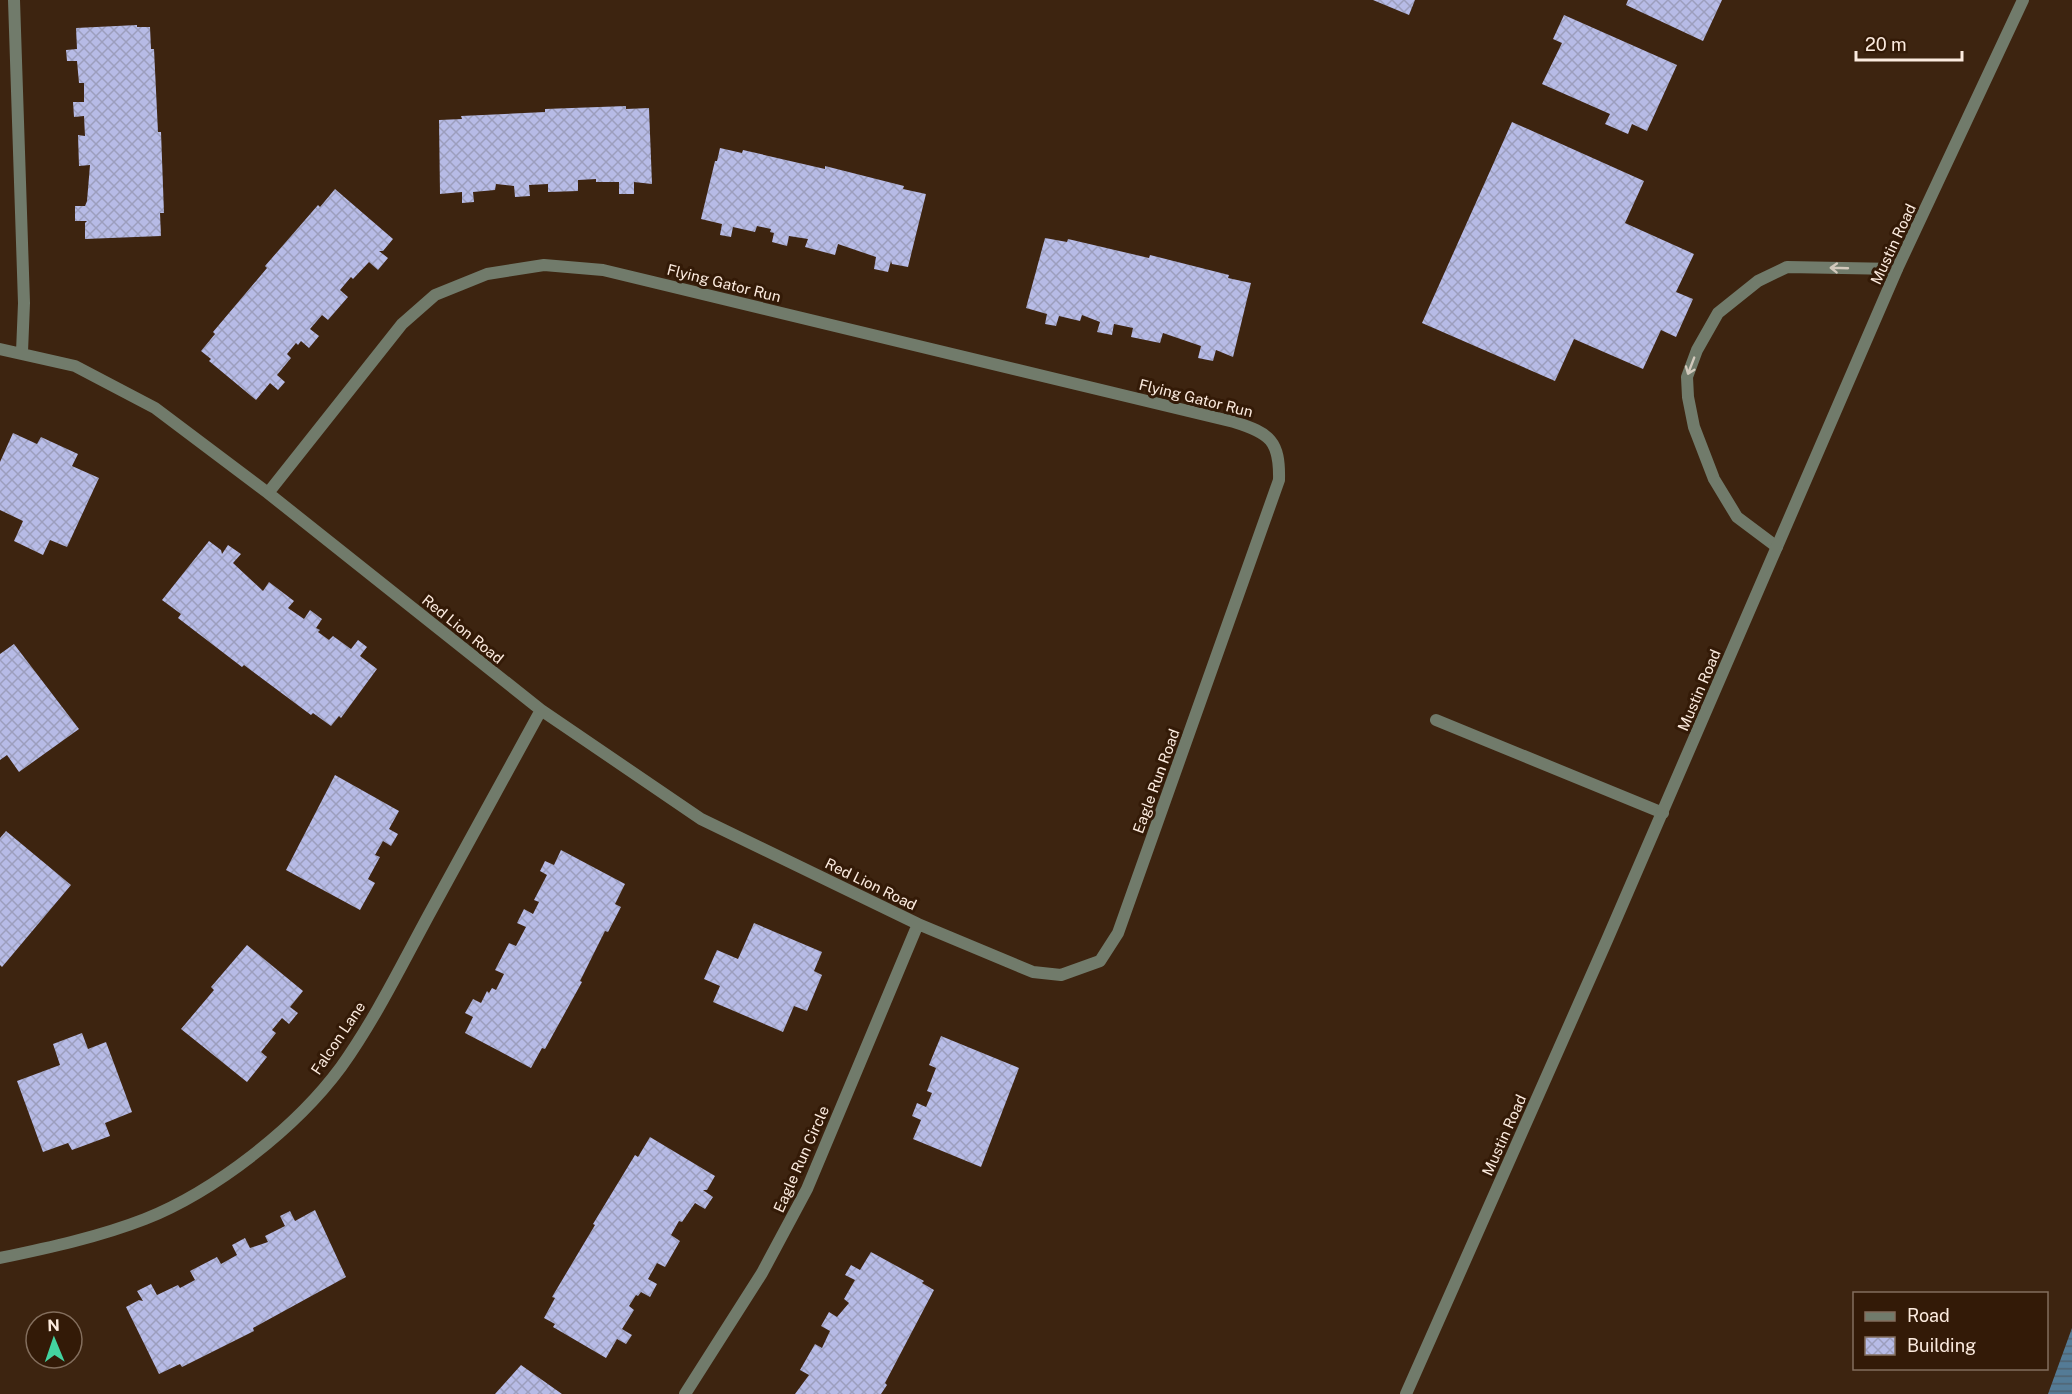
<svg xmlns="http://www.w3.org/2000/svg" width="2072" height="1394" viewBox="0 0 2072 1394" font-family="'Public Sans',sans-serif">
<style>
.water{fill:url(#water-rules)}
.building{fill:url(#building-cross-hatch)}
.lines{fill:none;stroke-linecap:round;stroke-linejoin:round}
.lane{stroke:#717b6b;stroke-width:12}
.street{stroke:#717b6b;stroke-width:12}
.oneway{stroke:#d2c9bc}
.labels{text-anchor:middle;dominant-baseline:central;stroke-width:6;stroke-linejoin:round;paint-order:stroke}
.street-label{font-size:15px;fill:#fcebdf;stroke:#331a07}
</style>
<defs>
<pattern id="water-rules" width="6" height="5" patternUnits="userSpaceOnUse" patternTransform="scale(1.5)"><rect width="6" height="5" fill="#547b96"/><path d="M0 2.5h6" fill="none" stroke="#506371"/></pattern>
<pattern id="building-cross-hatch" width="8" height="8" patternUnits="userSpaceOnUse" patternTransform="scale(1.5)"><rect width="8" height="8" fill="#b7bbe6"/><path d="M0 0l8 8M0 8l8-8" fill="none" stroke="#9c9ebd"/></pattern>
</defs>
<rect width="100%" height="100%" fill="#3d2410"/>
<path class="water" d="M2072 1328V1394H2048Z"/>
<path class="building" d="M1373 0H1415L1409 15Z
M1628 0H1722L1703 41 1626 5Z
M1564 15 1677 65 1647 131 1632 124 1628 134 1605 124 1610 114 1542 84 1562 43 1553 39Z
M137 25V27H150L151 49H154L158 132H161L164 213H160L161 236 85 239V223L87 221H75V206H85L87 201 90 165 79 166 78 135 85 136 84 116 74 117 73 102H84V83H79L77 61H67L66 50 77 49 76 28Z
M626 106V109L649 108 652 184 634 182V194H619V182H596V179L578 180V191L548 192V184L529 185 530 196 515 197 514 186 496 184 495 190 473 192 474 202 462 203V192L440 194 439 120 462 119 461 116 545 112V109Z
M1512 122 1644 181 1625 223 1694 254 1676 292 1693 299 1676 337 1661 330 1643 369 1574 339 1555 381 1422 323Z
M720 148 742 153 743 150 825 169V166L904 186 903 189 926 194 908 267 892 264 891 261 888 272 874 269 876 257 838 244 835 255 805 247 808 239 789 236 787 246 772 242 774 233 770 232 771 229 757 226 755 232 733 227 731 237 720 235 722 224 701 219 715 161H717Z
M335 189 393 239 383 251H379L388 258 378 270 369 262 353 279 351 277 340 290 348 297 328 320 322 315 310 329 319 336 309 348 301 341 298 345 296 343 287 354 291 358 277 375 285 382 278 390 270 383 256 400 209 361 211 359 201 351 215 334 213 332 267 268 265 266 318 205 320 207Z
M1045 238 1067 242 1068 239 1149 258 1150 255 1229 275 1228 278 1251 283 1233 357 1216 350 1213 361 1198 358 1201 346 1163 333 1160 343 1131 337 1133 328 1114 324 1112 335 1097 332 1100 322 1082 315 1080 321 1059 316 1056 326 1045 324 1047 314 1026 308Z
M13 433 37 444 41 437 78 454 72 466 99 478 67 547 50 540 43 555 14 541 23 521 0 510V462Z
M209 541 221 550 222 554 228 545 241 554 233 563 263 591 269 582 294 601 288 608 304 619 310 610 322 619 316 628 320 630 318 632 329 640 333 636 351 649 358 640 367 647 360 656 377 669 341 718 339 716 331 726 313 713 311 715 244 665 242 667 178 618 181 614 162 600Z
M14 644 79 729 19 772 7 755 0 760V654Z
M335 775 399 811 389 829 398 834 391 846 383 841 375 855 380 857 368 879 375 883 360 910 286 870Z
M6 831 71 885 2 967 0 965V838Z
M561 850 625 884 615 904 621 907 608 932 605 931 580 981 582 982 545 1049 542 1048 531 1068 465 1033 473 1017 465 1013 473 999 481 1003 487 991 489 993 492 988 496 990 504 974 495 970 509 943 516 946 526 927 517 923 524 909 533 914 539 902 534 900 547 875 540 871 545 861 554 865Z
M754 923 822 952 814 971 822 975 807 1011 794 1006 783 1032 713 1002 720 986 704 979 717 950 738 959Z
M247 945 303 991 290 1007 298 1013 289 1024 282 1018 272 1030 276 1033 261 1052 267 1057 247 1082 181 1029 214 990 211 987Z
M82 1033 88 1049 106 1042 132 1112 105 1123 110 1136 72 1150 68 1143 43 1152 17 1081 60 1065 53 1044Z
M941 1036 1019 1068 981 1167 913 1139 921 1120 912 1116 917 1103 926 1107 932 1093 927 1091 936 1068 929 1065Z
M650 1137 715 1176 707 1190H703L713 1197 705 1209 695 1203 682 1222 679 1221 671 1235 680 1241 665 1267 657 1263 648 1279 657 1284 650 1297 641 1292 638 1296 636 1295 629 1306 634 1310 622 1329 632 1335 626 1344 617 1339 606 1358 553 1327 555 1324 544 1318 555 1298 552 1297 595 1225 593 1224 635 1155 638 1157Z
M315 1210 346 1277 253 1328 254 1331 182 1367 180 1364 159 1374 126 1307 139 1300 143 1301 137 1291 151 1284 157 1295 178 1285 180 1288 195 1280 190 1271 217 1257 221 1264 237 1255 232 1245 245 1238 250 1248 268 1242 265 1236 285 1226 280 1216 290 1211 295 1221Z
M871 1252 924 1281 922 1283 934 1290 885 1383 887 1385 881 1394H795L809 1375 800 1370 815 1344 822 1348 830 1331 821 1326 829 1312 837 1317 849 1303 844 1299 855 1280 845 1275 851 1265 860 1270Z
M521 1365 562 1394H495Z"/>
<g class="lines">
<path class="lane" d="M1777 547 1737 517 1714 479 1694 427 1688 397 1687 377 1697 350 1718 313 1758 281 1787 267 1897 269
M1436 720 1663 813"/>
<path class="street" d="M14 0 24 303 22 352
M0 349 75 366 155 408 268 493 541 710 701 819 918 924 1033 972 1061 975 1100 961 1118 933 1279 480C1280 441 1270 433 1234 422L603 270 544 265 487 274 435 295 402 324 268 493
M0 1258C48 1248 99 1237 145 1219 215 1191 296 1128 341 1067 376 1018 403 962 432 909 468 843 505 776 541 710
M685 1394 762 1273 807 1189 918 924
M1406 1394 1607 940 1897 269 2023 0"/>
</g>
<defs><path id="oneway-shaft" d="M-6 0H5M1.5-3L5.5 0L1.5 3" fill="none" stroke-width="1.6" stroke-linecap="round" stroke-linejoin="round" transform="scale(1.5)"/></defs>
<g class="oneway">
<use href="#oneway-shaft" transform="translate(1839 268) rotate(-178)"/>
<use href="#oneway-shaft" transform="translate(1691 366) rotate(111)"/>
</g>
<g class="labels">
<g class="street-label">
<text transform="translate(1893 244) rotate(-65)">Mustin Road</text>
<text transform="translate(724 283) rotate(14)">Flying Gator Run</text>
<text transform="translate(1196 398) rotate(14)">Flying Gator Run</text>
<text transform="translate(463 629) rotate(39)">Red Lion Road</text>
<text transform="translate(1699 690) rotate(-67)">Mustin Road</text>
<text transform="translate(1156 781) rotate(-70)">Eagle Run Road</text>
<text transform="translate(871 884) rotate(26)">Red Lion Road</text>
<text transform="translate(338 1038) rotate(-56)">Falcon Lane</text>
<text transform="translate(1504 1135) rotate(-66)">Mustin Road</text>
<text transform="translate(801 1159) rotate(-66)">Eagle Run Circle</text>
</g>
</g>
<rect x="1853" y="1292" width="195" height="78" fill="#331a07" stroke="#836e5d" stroke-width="1.5"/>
<rect x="1865" y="1312" width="30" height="9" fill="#717b6b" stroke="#836e5d" stroke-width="1.5"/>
<text x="1907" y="1322" font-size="18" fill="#fcebdf">Road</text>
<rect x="1865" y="1337" width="30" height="18" fill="url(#building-cross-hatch)" stroke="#836e5d" stroke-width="1.5"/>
<text x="1907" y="1352" font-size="18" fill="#fcebdf">Building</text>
<g transform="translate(54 1340) rotate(358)"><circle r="28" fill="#331a07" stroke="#836e5d" stroke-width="1.5"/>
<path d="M0-4.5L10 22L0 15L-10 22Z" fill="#43d4a0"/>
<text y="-9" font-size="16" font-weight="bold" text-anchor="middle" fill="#fcebdf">N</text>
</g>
<path d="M1856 51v9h106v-9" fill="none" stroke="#fcebdf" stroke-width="3"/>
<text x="1865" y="51" font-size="18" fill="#fcebdf" stroke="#331a07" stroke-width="4.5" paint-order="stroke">20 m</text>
</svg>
